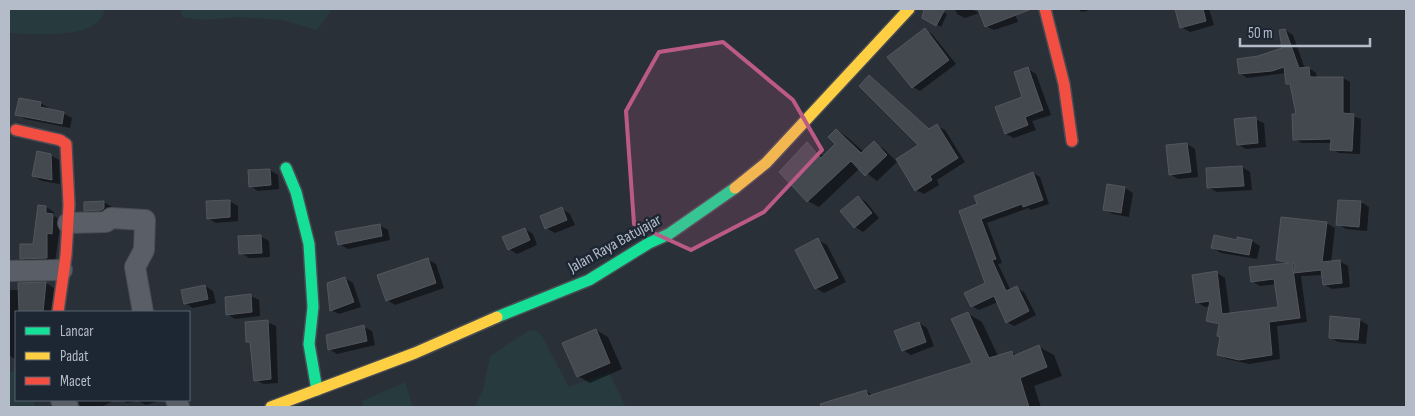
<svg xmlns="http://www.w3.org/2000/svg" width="1415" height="416" viewBox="0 0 1415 416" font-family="'Sofia Sans Condensed',sans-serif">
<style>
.green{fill:#273a3e}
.shadow{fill:#0007}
.building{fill:#444950;stroke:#52575f}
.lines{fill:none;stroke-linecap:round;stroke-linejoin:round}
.street-casing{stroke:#484c53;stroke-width:22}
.fast-casing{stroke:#484c53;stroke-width:14}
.slow-casing{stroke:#484c53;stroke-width:14}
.jam-casing{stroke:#484c53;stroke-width:14}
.street{stroke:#5a5e66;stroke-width:20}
.fast{stroke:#16e098;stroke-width:11}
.slow{stroke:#ffcf43;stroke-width:11}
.jam{stroke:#f24e42;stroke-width:11}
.marked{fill:#bc5a87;fill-opacity:0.2;stroke:#bc5a87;stroke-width:4;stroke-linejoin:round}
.labels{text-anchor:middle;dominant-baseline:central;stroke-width:5;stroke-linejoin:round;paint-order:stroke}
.street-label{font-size:16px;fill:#b4bcc9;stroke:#1d2633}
</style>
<rect width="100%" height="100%" fill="#2a3038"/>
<path class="green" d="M9 9H105C100 41 33 34 9 33Z
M181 9H332L317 30 282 20 238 17 205 20 182 17Z
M530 330 538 331 543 338 569 387 609 372 626 407H475L484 387 490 356Z
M16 371V400H34V407H9V372Z
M405 382 413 407H363L362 401Z"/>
<path class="shadow" d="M927 9H938L947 14 941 27 923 17Z
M955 9H971L979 13 965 18 957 14Z
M976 9H1013L1018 22 994 30 986 26 981 11Z
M1077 9H1093L1082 12Z
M1180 9H1209L1214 25 1190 32 1181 27 1176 10Z
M925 30 932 34 956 64 920 91 913 87Z
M1285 30 1293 35 1305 69 1309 68 1316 73 1317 78H1343L1350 82V115L1361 119 1360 154 1339 153 1332 149V143H1302L1294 139 1297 115 1292 86 1287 83 1286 73 1247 78 1240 73 1259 57 1283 49Z
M1028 69 1036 74 1051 115 1032 121 1036 130 1014 138 1006 134 996 108 1024 97Z
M870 76 930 130 937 126 945 130 965 162 937 180 939 185 924 194 916 190 920 145Z
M40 103 49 108 48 110 64 114 72 118 70 128 25 119 17 114Z
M1255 119 1264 123 1266 147 1246 149 1238 144Z
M837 130 847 137 864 152 874 143 884 149 897 162 877 181 860 168 819 207 808 201 781 172 807 144 824 157 836 144Z
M1187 144 1195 149 1198 177 1178 179 1170 174Z
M50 155 59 160 60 184 42 181 33 176Z
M1242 167 1250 172 1252 190 1217 192 1208 187 1207 169Z
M270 170 278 175 279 189 258 191 250 186 249 171Z
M1033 173 1040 177 1049 204 1031 210 1028 208 987 223 1002 263 998 264 1011 291 1017 288 1024 292 1036 315 1014 326 1007 322 998 302 979 310 972 306 986 284 979 205Z
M1125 188 1133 193 1129 217 1113 214 1104 209Z
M858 197 866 202 879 218 863 232 855 227Z
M229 201 238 206V221L216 223 208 218Z
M104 202 112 207V213L94 215 86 210Z
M1361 202 1369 207 1367 231 1346 229 1338 224Z
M46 207 54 212V216L61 220 55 262 30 263 21 258 34 245Z
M562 209 570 214 575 225 555 233 546 228Z
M1326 223 1335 228 1331 263 1339 261 1348 266 1350 287 1332 289 1324 284 1323 275 1301 276 1307 322 1277 326 1280 359 1249 364 1227 359 1218 355 1221 337 1220 326 1208 320 1210 306 1205 307 1197 302 1217 273 1225 278 1230 315 1280 308 1276 284 1260 286 1252 281 1286 264 1278 260Z
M379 225 388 230 390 240 348 249 339 244Z
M525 229 533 234 537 245 517 254 509 249Z
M260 236 269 241 270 257 249 258 241 253Z
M818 240 827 245 846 282 824 293 816 288Z
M1238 241H1252L1260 246 1257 259 1221 253 1213 248Z
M427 259 436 264 444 288 395 305 387 300Z
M345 278 353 283 361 307 339 314 331 310Z
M46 283 54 288 52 312H16V358H13L9 355V290H19V284Z
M205 286 213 291 216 303 193 308 185 303Z
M251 296 259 300 260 316 235 319 227 314Z
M967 313 982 322 998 356 1011 352 1017 355 1039 347 1054 355 1062 376 1034 386 1041 407H815L866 391 874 396 974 364Z
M1360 320 1368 325 1366 344 1338 342 1330 337Z
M267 322 276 326 278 383 264 384 256 380 252 344 247 341Z
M919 323 927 328 934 346 911 355 903 350Z
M364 327 372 331 375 345 337 354 329 349Z
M596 330 608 337 622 369 590 383 578 376Z
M78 400H115L101 407H80Z
M121 400H162L146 405 138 401 127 403Z"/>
<path class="building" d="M924 9H945L936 26 922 18Z
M978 9H1029V10L985 27Z
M1175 9H1203L1206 21 1180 28Z
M925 28 949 60 912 88 887 57Z
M1285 29 1299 68 1309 67 1310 77H1343V113L1354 114 1352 151 1330 150 1331 139 1293 140 1292 114H1296L1290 84H1286L1284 67 1272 71 1239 74 1237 59 1258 56 1282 48 1279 30Z
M1028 67 1043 110 1025 117 1028 125 1005 134 995 107 1022 97 1014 72Z
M869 75 929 129 937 124 958 158 930 176 932 180 915 191 896 159 918 145 859 86Z
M19 98 41 102 40 107 64 112 62 124 15 115Z
M1256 117 1258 143 1237 145 1234 119Z
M836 129 861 153 874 141 887 155 865 176 851 161 807 202 779 172 807 142 821 158 835 144 828 137Z
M1187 143 1191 172 1169 175 1166 145Z
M37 151 51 154 52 180 32 176Z
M1242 166 1244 186 1207 188 1206 168Z
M270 169 271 185 249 187 248 170Z
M1033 172 1043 200 1023 207 1022 204 981 219 996 259 992 260 1006 291 1017 286 1029 311 1006 323 994 296 971 307 964 293 985 283 959 211 977 204 974 196Z
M1107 184 1125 187 1121 213 1103 210Z
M858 196 872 213 854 228 840 211Z
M230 200V217L207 219 206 201Z
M1338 200 1361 201 1359 227 1336 225Z
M104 201V208L102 210 84 211V202Z
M38 205 46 206V213L53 214 52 234 47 233V258L20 259V244H33Z
M562 207 567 220 545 229 540 216Z
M1281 217 1327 222 1322 262 1340 260 1342 283 1323 285 1321 270 1294 273V263H1292L1300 318 1269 322 1272 355 1239 360 1217 355 1220 337 1217 336 1219 324 1206 321 1210 301 1196 303 1192 275 1217 271 1222 314 1278 307 1274 279 1251 282 1249 267 1289 263 1276 260Z
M380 224 382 236 338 245 335 232Z
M525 228 530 240 508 250 502 237Z
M261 235 262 253 239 254 238 236Z
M1214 235 1237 240V237L1252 240 1249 255 1211 248Z
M818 238 838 278 815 289 795 250Z
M428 258 436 283 386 301 377 275Z
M345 277 354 302 330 311 327 283Z
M46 282 43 312H19L18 283Z
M205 285 208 299 184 304 181 290Z
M251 294 252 312 226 315 225 297Z
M968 312 989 358 1012 351 1013 356 1039 345 1047 367 1020 378 1029 407H821L820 404 866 390 868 396 972 363 951 319Z
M1330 316 1360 319 1358 340 1329 338Z
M268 320 271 379 254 381 250 342H246L245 322Z
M919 322 926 342 902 351 894 331Z
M364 325 367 341 328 350 326 335Z
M596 329 610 363 577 377 562 343Z"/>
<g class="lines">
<defs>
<path id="street" d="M68 223 106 222 111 218 145 220 144 250 135 267 143 312
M9 271 62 270
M61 400 68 407
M176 400 179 407"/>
<path id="fast" d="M286 168 296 192 309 244 313 307 309 344 317 390
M497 317 589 280 649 243 669 234 735 188"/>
<path id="slow" d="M735 188 766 163 909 9
M271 407 415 353 497 317"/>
<path id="jam" d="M1045 9 1064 84 1072 141
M16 130 60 140 66 144 69 205 66 255 58 312"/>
</defs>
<use href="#street" class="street-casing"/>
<use href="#fast" class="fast-casing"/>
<use href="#slow" class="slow-casing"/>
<use href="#jam" class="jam-casing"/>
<use href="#street" class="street"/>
<use href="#fast" class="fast"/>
<use href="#slow" class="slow"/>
<use href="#jam" class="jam"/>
</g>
<path class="marked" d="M723 42 793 100 822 150 764 212 691 250 634 224 626 111 659 52Z"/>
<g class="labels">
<g class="street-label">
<text transform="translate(615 244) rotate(-29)">Jalan Raya Batujajar</text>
</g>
</g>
<rect width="1415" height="416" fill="none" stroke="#b4bcc9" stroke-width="20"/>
<rect x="15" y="311" width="175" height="90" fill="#1d2633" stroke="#59626f"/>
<rect x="25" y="327" width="25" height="8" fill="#16e098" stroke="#59626f"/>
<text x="60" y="336" font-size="15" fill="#b4bcc9">Lancar</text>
<rect x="25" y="352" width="25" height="8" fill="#ffcf43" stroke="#59626f"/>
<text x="60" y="361" font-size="15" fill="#b4bcc9">Padat</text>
<rect x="25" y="377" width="25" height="8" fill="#f24e42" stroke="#59626f"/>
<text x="60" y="386" font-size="15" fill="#b4bcc9">Macet</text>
<path d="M1240 38v8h130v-8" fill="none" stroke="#b4bcc9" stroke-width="2.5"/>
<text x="1248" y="38" font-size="15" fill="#b4bcc9" stroke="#1d2633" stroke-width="4" paint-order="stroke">50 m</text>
</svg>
